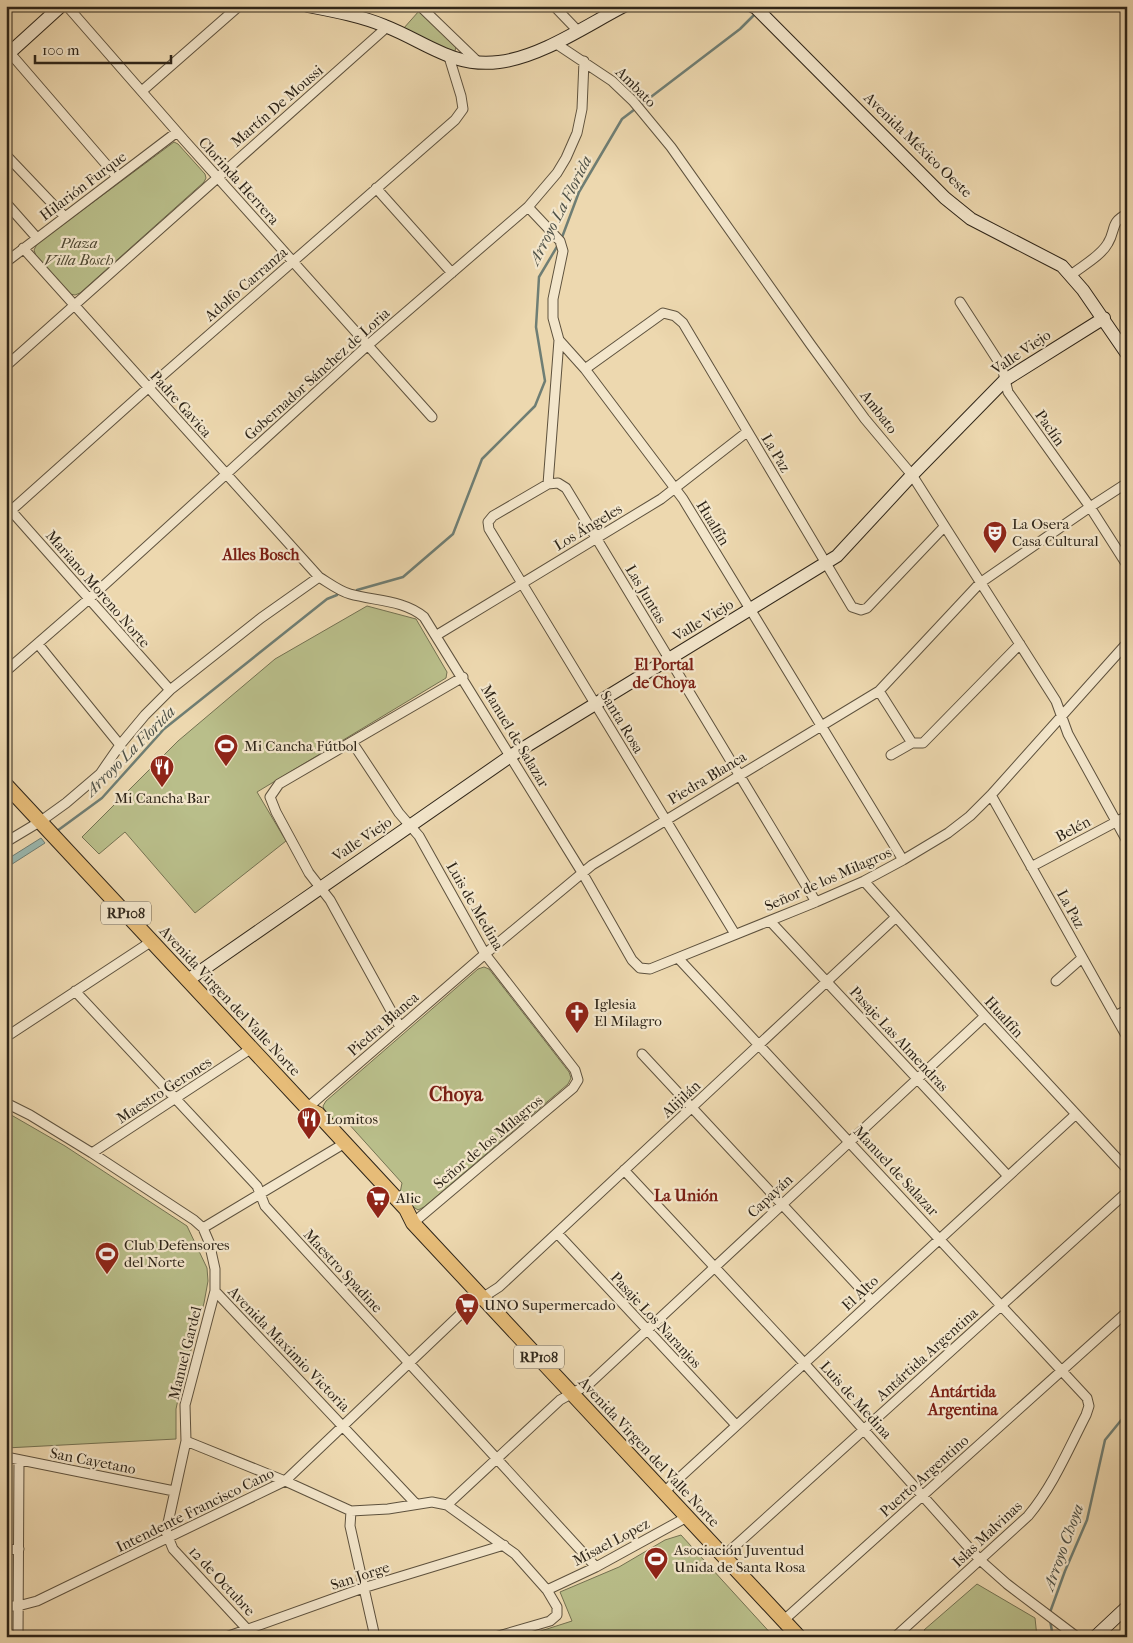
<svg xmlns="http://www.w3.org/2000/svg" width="1133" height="1643" viewBox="0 0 1133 1643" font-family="'IM FELL French Canon',serif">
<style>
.green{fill:#b9be8a;stroke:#747252}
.water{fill:#9ab9b1;stroke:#6f7e74}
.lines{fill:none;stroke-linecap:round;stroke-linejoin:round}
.stream{stroke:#6f7e74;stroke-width:2.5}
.street-casing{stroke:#5e523e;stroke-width:11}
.secondary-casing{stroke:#2e2519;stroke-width:14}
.primary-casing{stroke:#2e2519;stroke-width:16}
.street{stroke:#f3e6cb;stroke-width:9}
.secondary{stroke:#f3e6cb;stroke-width:12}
.primary{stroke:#e6bc78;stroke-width:14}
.labels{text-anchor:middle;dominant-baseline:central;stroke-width:4.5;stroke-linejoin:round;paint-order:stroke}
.shield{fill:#f3e6cb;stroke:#695f4e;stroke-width:1}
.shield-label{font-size:14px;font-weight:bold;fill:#2e2519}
.street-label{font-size:15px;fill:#2e2519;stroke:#f3e6cb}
.park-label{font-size:15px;font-style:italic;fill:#514b35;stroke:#f3e6cb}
.poi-label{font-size:15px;fill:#2e2519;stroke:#f3e6cb;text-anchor:start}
.water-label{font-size:16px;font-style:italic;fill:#4e5147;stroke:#f3e6cb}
.neighbourhood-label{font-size:16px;font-weight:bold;fill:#7a1f14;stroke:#f3e6cb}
.district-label{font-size:20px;font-weight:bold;fill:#7a1f14;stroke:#f3e6cb}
</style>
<rect width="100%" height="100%" fill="#edd8af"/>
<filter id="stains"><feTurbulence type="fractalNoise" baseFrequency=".004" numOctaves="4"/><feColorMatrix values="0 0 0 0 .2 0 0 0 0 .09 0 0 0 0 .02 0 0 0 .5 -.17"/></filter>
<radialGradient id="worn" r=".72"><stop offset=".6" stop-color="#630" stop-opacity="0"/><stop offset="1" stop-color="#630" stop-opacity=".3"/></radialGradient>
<path class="green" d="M419 11 456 47 455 51H451L403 29Z
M174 142 178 144 205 174 206 178 204 182 80 293 75 295 70 294 36 256 34 250 37 244Z
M367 606 416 619 447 672 446 678 257 792 286 841 195 913 125 832 99 854 82 837 178 741 275 659Z
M484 967 489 969 569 1072 571 1078 568 1084 424 1207 418 1210 412 1206 400 1193 402 1183 347 1122 335 1124 325 1113 323 1106 326 1101 478 969Z
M6 1112 65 1146 187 1226 207 1268 208 1281 204 1303 180 1390 176 1409V1439L6 1448Z
M681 1535 774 1637H522L572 1621 560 1592 619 1567 665 1540Z
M977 1584 1035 1618 1037 1637H929L924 1630Z"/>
<path class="water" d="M41 838 45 843 6 868V860Z"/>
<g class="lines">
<path class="stream" d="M561 240 579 192 622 119 740 29 756 13
M357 590 403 577 453 534 482 459 535 406 545 381 536 327 539 277 558 245
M57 831 102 798 164 729 327 599 337 595
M1049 1615 1065 1571 1087 1520 1105 1440 1127 1413
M1050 1620 1053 1637"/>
<defs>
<path id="street" d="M67 6 185 141 432 417
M420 6 478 62
M554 6 578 31
M555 43 612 81 633 101 671 147 811 345 865 419 912 475 1056 701 1068 734 1127 841
M10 53 117 177
M142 91 239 6
M6 155 65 217
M376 188 452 273
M6 203 37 238
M528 207 560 241 563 251 553 299V318L559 340 585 369 683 499 903 860
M23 248 319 577C329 583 339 591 350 594 375 601 404 600 424 617L583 874 632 960 640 968 650 969 816 902 864 881 903 860 948 833 970 816 991 795 1127 643
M6 262 177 132
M1071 275C1082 266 1101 256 1108 243 1116 230 1110 222 1127 214
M960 302 1002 367 1008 392 1090 507 1127 565
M6 366 387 27
M585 369 663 313 675 316 683 323 852 607 861 610 867 608 944 527
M548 484 559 340
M6 505 170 690
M6 515 148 388 455 120 463 109 461 96 449 57
M437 635 661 499 747 432
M38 644 120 745
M6 671 90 598 368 345 528 207 557 173 566 158 577 133 582 109 584 61
M879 691 912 743
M352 742 399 813 419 836 485 954 575 1070 578 1080 573 1088 413 1223
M891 755 912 743H923L1020 644
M991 795 1127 1037
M6 842 41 821 66 803 100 774 120 745 145 715 170 690 261 618 319 577
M1031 867 1127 816
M864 881 985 1016 1127 1169
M770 921 1008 1176
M735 934 489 529 488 522 493 516 548 484 558 483 566 488 816 902
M678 958 1087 1398 1089 1406 1086 1415C1068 1450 1053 1486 1028 1516L895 1637
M1056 981 1082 958
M75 991 257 1186 265 1206 596 1567
M1115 1016 1127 1010
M400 1027 330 900 309 873 276 812 270 797 279 784 463 677
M6 1037 152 941
M642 1054 872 1301
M6 1103 30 1115 92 1153 194 1220 203 1228 209 1242 215 1269V1291L185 1405 186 1441 166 1532 173 1549 247 1629 260 1637
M307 1108 485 954 592 865 879 691 980 583 1090 507 1127 483
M92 1153 252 1048
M624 1170 804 1363 980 1560 1007 1584 1077 1637
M203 1228 345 1143
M557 1233 736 1425
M215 1291 416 1504
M186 1441 285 1481 351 1511 388 1509 432 1502 447 1505 515 1554 547 1590 557 1607V1615L550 1621 495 1637
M6 1457 174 1491
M664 1492 1075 1115
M447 1505 560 1400 589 1384 985 1016
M351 1511 350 1526 375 1637
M6 1550 19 1549
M724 1556 1127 1192
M547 1590 596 1567 687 1517
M6 1606H18L37 1601 285 1481 468 1307 499 1287 896 917
M784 1620 1127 1312
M18 1637 19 1460
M226 1637 363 1588 504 1545"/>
<path id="secondary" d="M308 6C334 11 361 16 385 26 426 42 453 68 499 62 541 57 587 25 624 6
M752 6 756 8 945 198 971 219 1062 266 1083 290 1127 354
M6 56 61 6
M188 980 512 755 837 556 912 475 1005 380 1104 318
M1095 1637 1127 1607"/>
<path id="primary" d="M6 785 307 1108 310 1115
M307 1108 318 1114 406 1209 413 1223 799 1637"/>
</defs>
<use href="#street" class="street-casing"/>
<use href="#secondary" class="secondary-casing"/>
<use href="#primary" class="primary-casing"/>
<use href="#street" class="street"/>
<use href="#secondary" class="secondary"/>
<use href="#primary" class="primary"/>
</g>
<defs>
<symbol id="theatre-pin" viewBox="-11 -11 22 30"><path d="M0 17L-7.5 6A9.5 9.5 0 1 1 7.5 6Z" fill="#8f2418" stroke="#f3e6cb"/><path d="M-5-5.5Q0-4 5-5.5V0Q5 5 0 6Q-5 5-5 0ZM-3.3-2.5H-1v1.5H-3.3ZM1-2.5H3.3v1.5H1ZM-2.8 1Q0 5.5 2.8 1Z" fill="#fff"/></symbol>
<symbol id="stadium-pin" viewBox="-11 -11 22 30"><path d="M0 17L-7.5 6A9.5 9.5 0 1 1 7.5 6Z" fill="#8f2418" stroke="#f3e6cb"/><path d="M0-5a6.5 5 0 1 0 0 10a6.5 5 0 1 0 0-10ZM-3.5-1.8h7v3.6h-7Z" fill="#fff"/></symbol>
<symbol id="restaurant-pin" viewBox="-11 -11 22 30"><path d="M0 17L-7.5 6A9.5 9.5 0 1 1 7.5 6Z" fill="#8f2418" stroke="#f3e6cb"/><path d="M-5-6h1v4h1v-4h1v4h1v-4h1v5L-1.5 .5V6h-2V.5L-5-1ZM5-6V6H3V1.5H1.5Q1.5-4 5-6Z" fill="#fff"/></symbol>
<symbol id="church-pin" viewBox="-11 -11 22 30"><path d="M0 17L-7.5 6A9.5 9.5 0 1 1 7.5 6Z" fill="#8f2418" stroke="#f3e6cb"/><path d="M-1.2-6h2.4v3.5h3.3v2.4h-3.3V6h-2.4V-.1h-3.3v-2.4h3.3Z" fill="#fff"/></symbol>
<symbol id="supermarket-pin" viewBox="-11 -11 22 30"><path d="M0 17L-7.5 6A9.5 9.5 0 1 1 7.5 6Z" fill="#8f2418" stroke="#f3e6cb"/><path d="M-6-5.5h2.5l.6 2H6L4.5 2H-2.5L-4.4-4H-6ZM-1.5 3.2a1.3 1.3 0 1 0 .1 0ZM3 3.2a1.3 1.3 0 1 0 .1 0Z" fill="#fff"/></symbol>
</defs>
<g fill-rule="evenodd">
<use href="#theatre-pin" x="981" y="519" width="28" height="38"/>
<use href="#stadium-pin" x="212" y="732" width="28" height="38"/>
<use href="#restaurant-pin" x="148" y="753" width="28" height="38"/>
<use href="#church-pin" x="563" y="999" width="28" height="38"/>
<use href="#restaurant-pin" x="295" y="1105" width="28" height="38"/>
<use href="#supermarket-pin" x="364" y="1184" width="28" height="38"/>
<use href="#stadium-pin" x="93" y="1240" width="28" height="38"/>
<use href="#supermarket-pin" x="453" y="1291" width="28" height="38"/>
<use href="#stadium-pin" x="642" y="1545" width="28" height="38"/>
</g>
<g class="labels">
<g class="shield">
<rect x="101" y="901.5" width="50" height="23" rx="4"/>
<rect x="514" y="1345.5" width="50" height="23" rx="4"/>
</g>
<g class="shield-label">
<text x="126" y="913">RP108</text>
<text x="539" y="1357">RP108</text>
</g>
<g class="street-label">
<text transform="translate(636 87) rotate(45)">Ambato</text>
<text transform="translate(277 106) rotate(-41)">Martín De Moussi</text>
<text transform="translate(918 145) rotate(44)">Avenida México Oeste</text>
<text transform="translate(239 181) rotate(48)">Clorinda Herrera</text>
<text transform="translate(83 186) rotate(-37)">Hilarión Furque</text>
<text transform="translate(246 284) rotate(-41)">Adolfo Carranza</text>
<text transform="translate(1021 352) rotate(-34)">Valle Viejo</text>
<text transform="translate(317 374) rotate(-42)">Gobernador Sánchez de Loria</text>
<text transform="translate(181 404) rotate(48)">Padre Gavica</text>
<text transform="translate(879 412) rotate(52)">Ambato</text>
<text transform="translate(1050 428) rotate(55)">Paclín</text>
<text transform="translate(776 453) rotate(59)">La Paz</text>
<text transform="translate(713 523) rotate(59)">Hualfín</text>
<text transform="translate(588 527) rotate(-31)">Los Ángeles</text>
<text transform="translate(98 589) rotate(49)">Mariano Moreno Norte</text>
<text transform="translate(646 594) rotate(59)">Las Juntas</text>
<text transform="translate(703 620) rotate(-31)">Valle Viejo</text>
<text transform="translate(622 722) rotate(59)">Santa Rosa</text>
<text transform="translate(515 736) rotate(59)">Manuel de Salazar</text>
<text transform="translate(707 778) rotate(-31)">Piedra Blanca</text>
<text transform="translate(1073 829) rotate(-28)">Belén</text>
<text transform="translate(362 839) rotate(-34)">Valle Viejo</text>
<text transform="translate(828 879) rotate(-24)">Señor de los Milagros</text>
<text transform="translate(475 906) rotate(60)">Luis de Medina</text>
<text transform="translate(1071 909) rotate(61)">La Paz</text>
<text transform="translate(230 1001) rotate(47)">Avenida Virgen del Valle Norte</text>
<text transform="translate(1004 1017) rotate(48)">Hualfín</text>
<text transform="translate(383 1024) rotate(-41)">Piedra Blanca</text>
<text transform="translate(899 1039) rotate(47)">Pasaje Las Almendras</text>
<text transform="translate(164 1090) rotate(-33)">Maestro Gerones</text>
<text transform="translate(681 1099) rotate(-43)">Alijilán</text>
<text transform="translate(488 1142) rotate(-40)">Señor de los Milagros</text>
<text transform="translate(896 1171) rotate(47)">Manuel de Salazar</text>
<text transform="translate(770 1196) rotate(-43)">Capayán</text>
<text transform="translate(343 1271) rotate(47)">Maestro Spadine</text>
<text transform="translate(860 1293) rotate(-43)">El Alto</text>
<text transform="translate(656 1320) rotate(47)">Pasaje Los Naranjos</text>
<text transform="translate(289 1349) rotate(46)">Avenida Maximio Victoria</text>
<text transform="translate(185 1353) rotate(-76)">Manuel Gardel</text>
<text transform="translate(927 1354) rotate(-42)">Antártida Argentina</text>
<text transform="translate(856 1400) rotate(48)">Luis de Medina</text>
<text transform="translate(649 1452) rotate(47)">Avenida Virgen del Valle Norte</text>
<text transform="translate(93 1461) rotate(11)">San Cayetano</text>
<text transform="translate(924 1476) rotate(-42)">Puerto Argentino</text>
<text transform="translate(195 1510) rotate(-26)">Intendente Francisco Cano</text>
<text transform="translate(987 1534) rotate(-43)">Islas Malvinas</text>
<text transform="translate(611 1542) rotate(-28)">Misael Lopez</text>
<text transform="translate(360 1576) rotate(-18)">San Jorge</text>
<text transform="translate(222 1581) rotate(47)">12 de Octubre</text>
</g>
<g class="park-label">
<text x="79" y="243">Plaza<tspan x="79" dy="17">Villa Bosch</tspan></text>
</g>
<g class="poi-label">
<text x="1012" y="524">La Osera<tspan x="1012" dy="17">Casa Cultural</tspan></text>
<text x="244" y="746">Mi Cancha Fútbol</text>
<text x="162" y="798" text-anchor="middle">Mi Cancha Bar</text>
<text x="594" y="1004">Iglesia<tspan x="594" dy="17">El Milagro</tspan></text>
<text x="326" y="1119">Lomitos</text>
<text x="396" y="1198">Alic</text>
<text x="124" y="1245">Club Defensores<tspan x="124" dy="17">del Norte</tspan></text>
<text x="484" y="1305">UNO Supermercado</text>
<text x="674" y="1550">Asociación Juventud<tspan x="674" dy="17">Unida de Santa Rosa</tspan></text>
</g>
<g class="water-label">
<text transform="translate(560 210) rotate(-63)">Arroyo La Florida</text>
<text transform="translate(130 751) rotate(-45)">Arroyo La Florida</text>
<text transform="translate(1063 1547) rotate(-70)">Arroyo Choya</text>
</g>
<g class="neighbourhood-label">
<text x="261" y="554">Alles Bosch</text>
<text x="664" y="664">El Portal<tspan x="664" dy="18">de Choya</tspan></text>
<text x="686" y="1195">La Unión</text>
<text x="963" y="1391">Antártida<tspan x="963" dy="18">Argentina</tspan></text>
</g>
<g class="district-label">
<text x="456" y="1094">Choya</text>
</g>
</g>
<rect width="1133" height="1643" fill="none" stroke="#edd8af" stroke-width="25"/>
<rect x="8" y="8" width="1118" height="1628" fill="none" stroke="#2e2519" stroke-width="2.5"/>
<rect x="12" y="12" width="1108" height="1618" fill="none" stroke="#2e2519"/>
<path d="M35 55v8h136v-8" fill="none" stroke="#2e2519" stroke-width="2.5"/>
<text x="42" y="55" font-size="15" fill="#2e2519" stroke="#f3e6cb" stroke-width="4" paint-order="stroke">100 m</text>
<rect width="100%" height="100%" filter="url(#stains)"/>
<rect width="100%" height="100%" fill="url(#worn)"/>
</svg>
